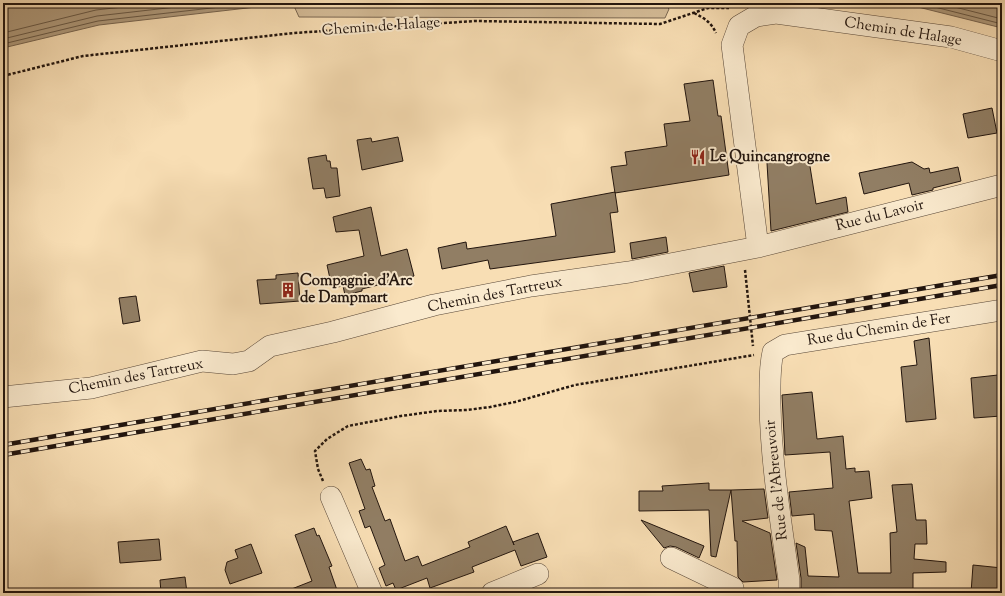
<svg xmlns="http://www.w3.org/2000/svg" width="1005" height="596" viewBox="0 0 1005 596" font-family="'Sorts Mill Goudy',serif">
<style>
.green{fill:#d4bc98;stroke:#7b6853}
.water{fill:#af9a7c;stroke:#776550}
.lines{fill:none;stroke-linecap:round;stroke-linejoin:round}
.shore{stroke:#685845;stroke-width:1}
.building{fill:#917e64;stroke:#22150e}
.minor-casing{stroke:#584738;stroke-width:22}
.path{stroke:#22150e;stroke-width:2.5;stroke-dasharray:3 2;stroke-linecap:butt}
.minor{stroke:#faeace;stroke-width:21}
.rail-casing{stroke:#22150e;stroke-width:4.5}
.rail{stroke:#faeace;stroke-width:3;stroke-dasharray:9;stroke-linecap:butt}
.labels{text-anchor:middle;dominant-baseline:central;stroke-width:4;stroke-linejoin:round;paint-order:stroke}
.street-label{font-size:15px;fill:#22150e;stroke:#faeace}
.poi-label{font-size:15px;font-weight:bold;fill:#22150e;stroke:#faeace;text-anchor:start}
</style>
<rect width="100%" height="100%" fill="#f8deb4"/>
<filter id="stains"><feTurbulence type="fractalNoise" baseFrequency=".005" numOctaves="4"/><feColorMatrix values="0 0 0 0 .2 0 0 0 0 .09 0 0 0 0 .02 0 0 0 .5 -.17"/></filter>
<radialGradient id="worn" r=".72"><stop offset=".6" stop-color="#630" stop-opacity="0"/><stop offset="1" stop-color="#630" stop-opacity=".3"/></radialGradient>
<path class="green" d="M308 3H664L669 9 665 18 299 17 294 6Z"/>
<path class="water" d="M3 3H291L99 25 3 48Z
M902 3H1002V28Z"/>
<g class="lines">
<path class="shore" d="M919 3 1002 24
M939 3 1002 19
M3 33 96 10 158 3
M3 39 97 16 211 3
M3 44 98 21 255 3"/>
</g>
<path class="building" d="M713 80 718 116H721L729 175 615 193 611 167 627 165 625 152 667 146 664 124 690 121 684 84Z
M992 108 997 133 968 138 963 114Z
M398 137 403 161 362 170 357 140 371 138 372 142Z
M808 154 816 204 846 197 848 212 771 231 767 163Z
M326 155 327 161H330L331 168H337L340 196 326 198 324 188 313 189 308 158Z
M912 162 924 169 929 168 930 173 958 167 961 181 933 188V190L912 195 909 183 864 194 859 173Z
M615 192 618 212 610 213 615 252 490 269 488 260 442 269 438 248 466 242 467 249 556 236 551 204Z
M371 207 381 256 407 249 414 276 362 289V291L345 295 343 286 332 288 327 265 364 256 359 230 336 232 333 217Z
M666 237 668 252 632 259 630 243Z
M724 266 727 287 693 292 689 273Z
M298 273 300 301 260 304 257 280 276 279V275Z
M136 296 140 321 123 324 119 298Z
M929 338 936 419 906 422 901 367 917 365 914 341Z
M998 375 1001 416 974 418 971 378Z
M812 392 817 439 843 436 846 469 855 468V472L869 471 872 498 849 501 858 573H891L890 533 897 532 892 485 912 484 916 520H926L927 544H915L914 559 946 562V572L913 573V593H891V591H860V593H801V578L796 543 805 547 808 576 839 577 832 531 815 530 814 514 792 516 789 492 833 488 830 452 785 455 782 395Z
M361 459 366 470 370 469 375 486 372 487 385 521 390 519 405 561 418 556 422 566 470 547 468 542 506 526 514 545 513 542 538 533 547 557 521 566 515 550 472 567 474 572 430 588 427 578 396 590 393 583 386 586 379 568 385 565 370 526 365 528 359 511 365 509 349 463Z
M709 483V490H731L716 557 711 556 709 510 639 511V491H663L662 486Z
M764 489 768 518 742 521 770 533 777 580 743 582 738 577 737 541H735L731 490Z
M641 520 704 546 699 558 676 547 670 546 664 548Z
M314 528 317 536 319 535 332 566 329 567 338 593H285L284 592 312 581 295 535Z
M159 539 161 560 120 563 118 542Z
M251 544 262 573 230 584 225 570 227 562 238 558 235 550Z
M973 565 1002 568V593H971Z
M185 577 187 593H161L160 580Z"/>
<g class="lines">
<defs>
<path id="minor" d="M758 247 732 45 739 26 756 16 776 13 951 37 1002 51
M3 397 91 388 202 361 233 364 249 361 270 346 333 332 434 305 531 286 629 272 758 247 1002 185
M331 497 372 593
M671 558 733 588 734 593
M492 593 538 574
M789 593V580C781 522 771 463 770 404 770 386 769 369 773 352L785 345 1002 310"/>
</defs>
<use href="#minor" class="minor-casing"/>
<path class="path" d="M694 13C704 18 711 22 716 33
M3 76 83 56 294 33 475 21 660 24 708 8H729
M745 270 753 346
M323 481 318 469 315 451 327 439 348 426 401 416 437 411 467 410 490 407 515 402 575 385 754 355"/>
<use href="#minor" class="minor"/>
<defs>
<path id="rail" d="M3 445 1002 275
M3 455 1002 285"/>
</defs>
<use href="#rail" class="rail-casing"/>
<use href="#rail" class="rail"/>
</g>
<defs>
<symbol id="restaurant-bare" viewBox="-9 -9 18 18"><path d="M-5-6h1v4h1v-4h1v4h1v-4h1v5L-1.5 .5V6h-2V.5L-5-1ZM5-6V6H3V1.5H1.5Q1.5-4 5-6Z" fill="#8f2418" stroke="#faeace" stroke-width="2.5" paint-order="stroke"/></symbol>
<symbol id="building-bare" viewBox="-9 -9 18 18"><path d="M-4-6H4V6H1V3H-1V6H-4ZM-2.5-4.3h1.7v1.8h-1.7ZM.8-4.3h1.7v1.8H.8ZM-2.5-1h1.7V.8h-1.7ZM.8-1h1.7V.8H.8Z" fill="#8f2418" stroke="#faeace" stroke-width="2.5" paint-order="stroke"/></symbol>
</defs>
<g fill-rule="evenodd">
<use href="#restaurant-bare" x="687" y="146" width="22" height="22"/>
<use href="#building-bare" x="277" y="279" width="22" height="22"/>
</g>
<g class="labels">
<g class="street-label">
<text transform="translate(381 27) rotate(-4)">Chemin de Halage</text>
<text transform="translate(903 32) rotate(9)">Chemin de Halage</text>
<text transform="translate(880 216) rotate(-14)">Rue du Lavoir</text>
<text transform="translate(495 295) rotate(-11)">Chemin des Tartreux</text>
<text transform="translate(879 330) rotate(-9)">Rue du Chemin de Fer</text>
<text transform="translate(136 377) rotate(-11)">Chemin des Tartreux</text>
<text transform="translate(777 480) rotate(-96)">Rue de l'Abreuvoir</text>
</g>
<g class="poi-label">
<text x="710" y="157">Le Quincangrogne</text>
<text x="300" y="281">Compagnie d'Arc<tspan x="300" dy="17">de Dampmart</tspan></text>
</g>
</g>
<rect width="1005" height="596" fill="none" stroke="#f8deb4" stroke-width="16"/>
<rect x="4" y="4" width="997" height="588" fill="none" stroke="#22150e" stroke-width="2"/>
<rect x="8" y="8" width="989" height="580" fill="none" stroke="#22150e"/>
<rect width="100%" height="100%" filter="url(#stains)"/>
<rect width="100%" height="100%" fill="url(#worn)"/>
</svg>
